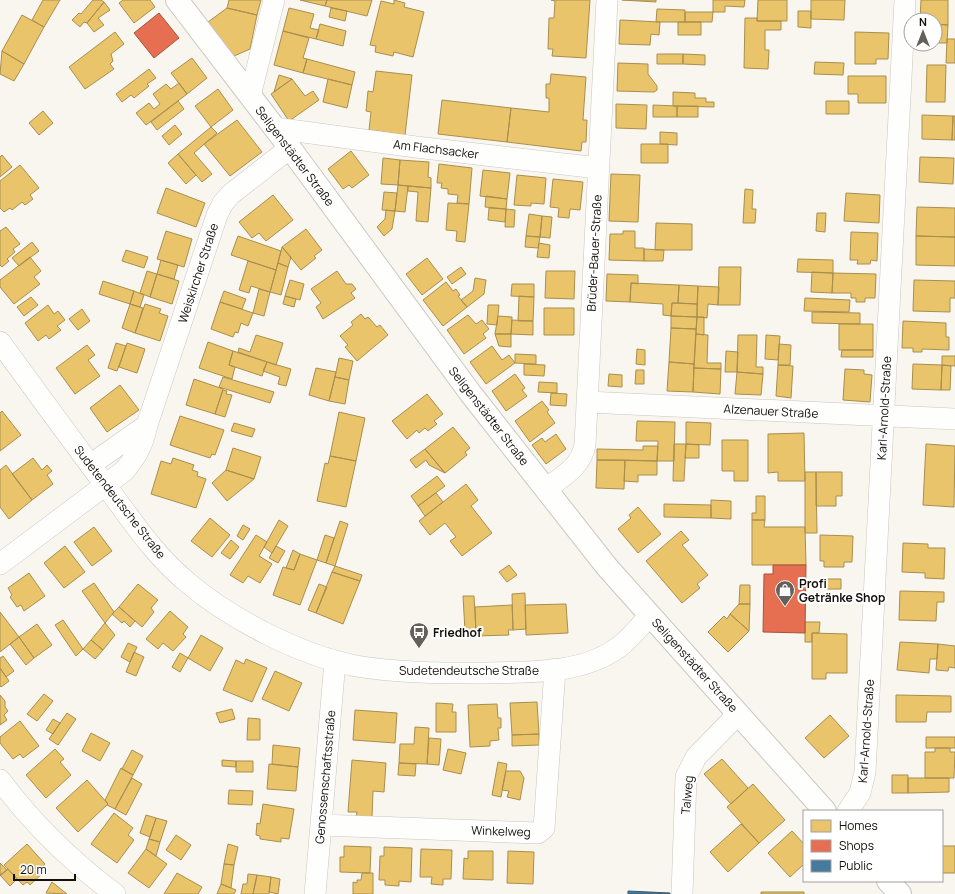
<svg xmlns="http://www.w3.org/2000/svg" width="955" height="894" viewBox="0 0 955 894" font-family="Manrope,sans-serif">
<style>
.homes{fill:#e9c46a;stroke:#a98e4d}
.shops{fill:#e76f51;stroke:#a7523b}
.public{fill:#457b9d;stroke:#365b71}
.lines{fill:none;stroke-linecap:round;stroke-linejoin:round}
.street-casing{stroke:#cbc7c1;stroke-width:22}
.secondary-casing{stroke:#cbc7c1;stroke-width:24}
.street{stroke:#fefefd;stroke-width:21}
.secondary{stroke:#fefefd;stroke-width:22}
.labels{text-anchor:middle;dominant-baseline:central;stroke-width:4;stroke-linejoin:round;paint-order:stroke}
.street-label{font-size:12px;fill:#130f09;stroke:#fff}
.poi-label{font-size:12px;font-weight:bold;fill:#130f09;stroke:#fff;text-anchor:start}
</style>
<rect width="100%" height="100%" fill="#f9f6f0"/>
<path class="homes" d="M43 0H60L44 27 32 20Z
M93 0H101L104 2 87 23 84 22 80 27 72 20 79 13 81 14Z
M123 0H150L155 7 134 23 119 3Z
M229 0H261L257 15 227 8Z
M300 0H327L325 6Z
M327 0H372L367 16 325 6Z
M394 0 405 3 404 7 424 12 413 57 394 52 393 56 375 52 376 46 370 45 381 1 394 4Z
M551 0H590L586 58 552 56 553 49H548L549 18H554L555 1Z
M622 0H656V2Z
M713 0H745L744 7 725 6V12H713Z
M758 0H787V21H757Z
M811 0H845L844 20 811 19Z
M921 0H948V25L935 24V20H920Z
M104 2 110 10 98 18 104 25 94 32 87 23Z
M227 8 257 15 250 49 234 56 208 22Z
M289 8 314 14 310 28 319 30 316 39 283 31Z
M331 8 347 11 345 21 329 17Z
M657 9 685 10V22H656Z
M798 11H811V28L798 27Z
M685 12H713L712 22H685Z
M22 15 44 27 24 64 2 51Z
M745 18H757V21H781V30H765V50H769L768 69 744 68Z
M620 20 660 22 659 35 651 34 650 45 619 44Z
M678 22H701V35H678Z
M320 24 346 31 343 46 316 39Z
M935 24 948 25 947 43H935Z
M283 31 309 38 303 58 307 59 303 73 274 65Z
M115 32 124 44 111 54 113 61 110 64 114 69 85 89 69 67Z
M855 32 889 33 888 59H876V64H855Z
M947 39H955V63H946Z
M2 51 24 64 14 81 0 74Z
M657 54H683V64H657Z
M683 54 705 55V65L683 64Z
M192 58 207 78 187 94 171 73Z
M307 59 355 72 352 85 303 73Z
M815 62 844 63 843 75 814 74Z
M618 63 648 64V74L657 86V90L654 92 617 91Z
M927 65H946L945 102H926Z
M149 69 156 78 147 84 149 86 134 98 131 95 122 102 116 94Z
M376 71 412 75 405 135 369 130 371 112 366 111 368 91 373 92Z
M551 74 586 77 583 120H587L586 142H582L581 151 507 142 511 108 549 112V98H546V84H550Z
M279 75 292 79 274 92Z
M848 76H886V103H858V94H848Z
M292 79 305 96 313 91 319 100 289 121 271 94Z
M328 79 352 85 347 108 323 102Z
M179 83 187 94 146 125 136 113 149 103 154 109 160 104 153 94 166 84 171 89Z
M218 89 233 110 211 127 195 106Z
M673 92 695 93V98H706V102H714V107L673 106Z
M442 100 511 108 507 142 438 134Z
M178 101 184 109 157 130 151 122Z
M826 101H849V114H826Z
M616 104 647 105 646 129 616 128Z
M653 105 677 106V117H653Z
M677 106H698V117H677Z
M43 111 53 123 39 135 29 123Z
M922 115 953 116 952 140 922 139Z
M953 116H955V140H952Z
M237 120 262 152 230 176 204 144Z
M175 125 182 134 169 145 162 136Z
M211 127 217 133 194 153 212 174 202 182 178 154Z
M660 132 677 133V145L660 144Z
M641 144H668V163H641Z
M351 151 369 175 352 188 349 185 343 189 328 169Z
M178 154 196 175 186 184 168 163Z
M2 155 12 167 0 177V157Z
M920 157 954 158 953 184 919 182Z
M383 158 400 160 398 185 381 184Z
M400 160 429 162 428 177 431 178V188L398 185Z
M439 164 472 168 469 204 457 203 458 195 448 194V189L441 188 442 183H437Z
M20 165 39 188 30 195 33 199 25 205 22 202 12 210 10 208 4 212 0 208V181Z
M483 170 510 173 507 199 480 196Z
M611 174 640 175 638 222 609 221Z
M517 175 546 178 544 204 531 203V206L514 205Z
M553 179 583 182 580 210 570 209 569 218 558 217 559 208 550 207Z
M398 185 408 186 405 212 395 211Z
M408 186 431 188 428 222 416 221 418 192 408 191Z
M166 188 205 203 196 227 157 213Z
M745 189 753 190 752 209H756L755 223H743Z
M384 192 397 193 395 211 382 210Z
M846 193 880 195 879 223 844 221Z
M273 195 293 220 266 241 259 233 252 238 239 222Z
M486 196 507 199 506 209 485 207Z
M448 203 469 204 465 242 456 241 457 231 446 230Z
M917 207 955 208V237L916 236Z
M489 208 506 209 505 222 488 220Z
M506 209 515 210 514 227H505Z
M386 210 395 211 392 229 384 236 377 227 385 219Z
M817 213H826L825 232 816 231Z
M529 214 542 216 540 237 526 236Z
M542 216 552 217 550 238 540 237Z
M656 223 692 224V250H655Z
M6 227 20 244 13 249 15 252 7 259 9 261 2 267 0 265V231Z
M306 229 322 250 314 256 316 258 301 270 282 247Z
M166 231 192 239 184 267 157 259Z
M623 231H635V248H644V261L609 260 610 234H623Z
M851 232 878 233 877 261 871 260 870 264H857L858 260H850Z
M238 236 281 251 276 270 231 255Z
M526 236 540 237 538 248 525 247Z
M916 236 955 237V266L916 265Z
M32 242 39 251 19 266 12 258Z
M539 243 550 245 549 258 537 257Z
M282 247 291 257 288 267 278 263Z
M644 249 664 250 663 261H644Z
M126 250 148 257 144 268 122 261Z
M30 257 41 271 34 277 40 284 14 304 0 287V280Z
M427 258 443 279 422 295 406 274Z
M798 259 833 260V273L797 272Z
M161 260 178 265 174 279 157 274Z
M248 261 276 270 270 292 251 286 249 293 239 290Z
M278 263 288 267 281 295 270 292Z
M461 267 466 274 452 284 447 277Z
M719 267H741L740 305H718Z
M147 271 157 274 150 297 140 293Z
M337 271 346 284H352L356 289 351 293 355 298 323 319 316 307 321 303 311 289Z
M546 271H575L574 299 545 298Z
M812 272 833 273 832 293 811 292Z
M833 273 876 274 875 298H865V302H856V298H851V293H832Z
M157 274 179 281 172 304 150 297Z
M607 274 638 275V284L631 283 630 302 606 301Z
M475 278 486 280 484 294 467 307 461 300 473 291Z
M290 280 304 284 300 300 285 296Z
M914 280 955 281V298H950V312L913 311Z
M103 281 134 291 130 304 99 294Z
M446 282 453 291 456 289 460 295 458 296 467 307 443 326 423 300Z
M631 283 679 285 678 303H672L671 316 663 315V304L630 302Z
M512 284H534V297L511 296Z
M679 285 698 286 697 304 678 303Z
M698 286 719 287 718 305 708 304 707 318 697 317Z
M259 289 270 292 264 316 253 313Z
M134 291 144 295 140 307 130 304Z
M224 291 246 299 242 309 220 302Z
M285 296 296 299 294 307 283 304Z
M519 296 534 297 533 321H518Z
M31 297 38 305 24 316 17 307Z
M805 298 850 300 849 312 804 311Z
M220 302 253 313 248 326 241 323 238 333 235 332 233 337 211 329Z
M672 303 697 304V317L671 316Z
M130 304 143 308 135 333 122 328Z
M145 304 161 309 159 313 168 316 160 341 135 333Z
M48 305 54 314 58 311 65 320 57 326 61 330 49 339 46 335 38 341 25 323Z
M488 305H499L497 325 487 324Z
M544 308H574V335H544Z
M82 309 90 321 78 330 69 319Z
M812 312 860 313V324L812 323Z
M361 314 365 319 368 317 377 327 380 325 388 335 357 361 345 347 348 345 340 336 353 325 351 322Z
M468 315 476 324 482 320 489 329 483 334 486 338 464 354 447 330Z
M498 316 512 317 511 334H495Z
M671 316 697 317 696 329 671 328Z
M697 317H704V335L696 334Z
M512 320 533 321V335L511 334Z
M903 321 946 323V337H949V350L922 349V352H913V348H902Z
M839 324H873V350H839Z
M671 328 696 329 694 364 669 362Z
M495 334H511V347L499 346Z
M696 334 708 335 707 363H721V369L694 368Z
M256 335 283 343 276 365 238 352 239 348 250 352Z
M738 335H757L756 367H763V374L737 372Z
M766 335 780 336 778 360 765 359Z
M208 342 233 351 229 365 235 367 232 379 199 368Z
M116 343 126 346 117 371 108 368Z
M127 343 145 349 137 373 119 367Z
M779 344 791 345 790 365H778Z
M87 345 95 355 88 360 100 376 75 394 56 368Z
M492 346 502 360 509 355 515 363 486 384 470 362Z
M637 349 645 350V365L636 364Z
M842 350H873V357H841Z
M233 351 267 362 262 376 229 365Z
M726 351 738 352 737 372H725Z
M515 354 536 355V364L515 363Z
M942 356H955V366L942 365Z
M339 358 353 361 349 380 335 377Z
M267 362 291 369 286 386 278 384 280 377 263 371Z
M669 362 694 364 693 392 667 391Z
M524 364 545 365 544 376 524 375Z
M913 364 942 365 941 390 912 389Z
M778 365 793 366 791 398 776 396Z
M942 365 951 366 950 390H941Z
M316 368 336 372 329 401 309 395Z
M694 368 721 369 720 394 693 392Z
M845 369 864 370V374L872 375 870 402 843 400Z
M636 370H644V384H635Z
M737 372 763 374 761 395 735 394Z
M515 374 525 388 522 390 527 396 506 411 492 391Z
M609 374 622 375V387L608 386Z
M223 377 274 392 270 403 219 387Z
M335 377 349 380 345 404 329 401Z
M194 379 223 389 215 414 186 405Z
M539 382 557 383V393L538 392Z
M120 385 139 410 107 432 90 408Z
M223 390 227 391 226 394 232 395 225 417 215 414Z
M551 393 567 394 566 406 550 405Z
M427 394 443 414 434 421 437 424 428 431 425 428 419 433 417 430 407 439 392 421Z
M542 401 549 410 547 412 555 423 530 442 515 421Z
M2 411 21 435 0 451V413Z
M339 412 365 418 356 461 330 456Z
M180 416 224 430 215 455 212 454 210 458 170 445Z
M637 421 675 422 674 461H657L658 441H636Z
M686 422 711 423 710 445 686 444Z
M234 423 255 429 252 437 231 431Z
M453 427 470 448 465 452 467 455 445 473 425 449Z
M804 433 805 481H778V472L768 473V434Z
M556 434 566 449 546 464 532 445 542 438 545 442Z
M722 440H748V481H734V471H722Z
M674 444H686L684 481H673Z
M686 444 699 445V458H685Z
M926 444 955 446 954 507 923 505Z
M643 446H658L657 461 597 460V449L643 450Z
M233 448 261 457 254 479 226 470Z
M425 449 445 473 429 465 426 460 416 468 410 460Z
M330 456 356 461 346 507 317 501 325 463 328 464Z
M33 458 42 470 47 465 52 471 47 475 53 484 32 500 12 474Z
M173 458 194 465 192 470 198 472 197 476 206 479 196 508 151 494 161 461 171 464Z
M597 460H625L624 489 596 488Z
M625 460 657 461V475H638V482L624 481Z
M6 465 32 500 9 519 0 507V470Z
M226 470 254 479 227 501 212 483Z
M805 472H816L817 533H805Z
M816 472H842V496H836V506H816Z
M437 476 445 486 418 506 411 496Z
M466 484 478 500 471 506 492 533 462 556 450 541 456 537 445 523 430 535 419 521Z
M436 493 443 502 425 516 418 506Z
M756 496H765V520H752V513H756Z
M711 500 731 501V519L711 518Z
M664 504 711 505V518L664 517Z
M638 507 661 534 638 553 618 529 631 518 629 515Z
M210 518 230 535 212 557 191 541Z
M279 520 288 526 272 553 264 547Z
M752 520H765L764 527H805L806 565H752Z
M340 521 348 524 335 566 326 563Z
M243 525 250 529 243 540 237 536Z
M94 527 112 551 92 566 74 542Z
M681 531 689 540 682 545 708 575 697 584 700 588 682 603 646 561Z
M256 535 267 542 259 556 272 564 260 583 248 576 243 583 230 575Z
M325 535 334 538 326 563 317 560Z
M820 535 853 536 852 562H844V567H824V561H820Z
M231 540 239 547 230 559 221 553Z
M903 543 928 544V548H945L944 579 925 578V573L902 572Z
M65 546 85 572 64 588 44 563Z
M276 546 285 551 278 563 269 558Z
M293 550 300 554 294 570 286 568Z
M300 554 317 560 300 605 273 595 283 567 294 570Z
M509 565 517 575 507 582 499 572Z
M335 566 362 575 360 581 332 572Z
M332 572 360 581 343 624 316 613Z
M29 573 45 596 24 611 21 605 17 607 10 597 12 595 8 588Z
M826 579H841V589H826Z
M94 583 114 612 105 623 82 591Z
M138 584 158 600 151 608 154 612 142 627 119 607Z
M319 584 327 587 316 613 308 610Z
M740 585H750V604H739Z
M900 591 944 592V602H937L936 621 899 620Z
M525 593 526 629 513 630 512 594Z
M463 596H474L476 631H465Z
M566 604 568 633 526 635 525 605Z
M739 604H750L749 631 730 614Z
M512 605 513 630H508L509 635 476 636 475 607Z
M119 607 135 621 130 627 124 621 122 623 112 614Z
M170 611 188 627 183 634 186 637 173 651 163 643 158 649 146 639Z
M0 612 19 637 0 652Z
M730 614 749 631 728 652 708 632 724 616 727 619Z
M63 620 83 649 76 656 55 625Z
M805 622H820L819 633H812V642H805Z
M105 623 115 635 103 650 91 640Z
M37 624 52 645 34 658 19 637Z
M812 633 847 634V673H826V679H812Z
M201 635 223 648 210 671 188 658Z
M19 637 34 658 26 665 10 644Z
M91 640 103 650 95 659 83 649Z
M900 642 938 644 937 659H930L929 673 897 670Z
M128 643 137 647 130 662 121 657Z
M938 644 955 646V668L949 667 948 671 936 670Z
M134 652 144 657 136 676 126 672Z
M180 653 188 658 180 672 172 667Z
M3 656 14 671 6 677 0 668V658Z
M246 659 267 668 252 702 223 690 236 660 244 664Z
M0 668 9 681 1 687 0 686Z
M275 671 302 683 289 711 262 699Z
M44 694 53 701 37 721 27 714Z
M0 695 5 701V707L8 711 4 715 7 720 0 725Z
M896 695 951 696V712H927L926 722H896Z
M537 702 539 734 512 735 510 703Z
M436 703 453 704 452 712H456V732H436Z
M497 704 498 718H501V728H498L499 740 490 741V746L470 747 468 705Z
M232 709 235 719 220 723 216 713Z
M355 710 397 713 395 743 353 740Z
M67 713 76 719 58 745 49 739Z
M830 715 849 736 824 758 805 738Z
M248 718 260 719V740H247Z
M53 719 60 723 53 734 46 730Z
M20 721 39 746 23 758 20 754 13 759 0 743V737Z
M415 727 429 728 427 764 399 763 400 744H414Z
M91 733 110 743 100 761 82 751Z
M539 734V745L512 746V735Z
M926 737H955V748H926Z
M429 738 441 739 439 765 427 764Z
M273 745 300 748 298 767 272 764Z
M935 748H950V752H955L954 778H925V752H935Z
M55 749 64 759 60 762 71 775 46 798 26 775Z
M448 749 466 753 461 774 443 770Z
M132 750 143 756 133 775 122 769Z
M722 759 748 788 731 804 704 774Z
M222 760 236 761V767L222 766Z
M352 760 386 763 384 792 373 791 372 818 356 817 357 812H348Z
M236 761H253V772H236Z
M498 762 507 764 501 797 492 795Z
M399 763 416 764 415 776 398 775Z
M269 764 298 767 296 791 267 789Z
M121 768 133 775 115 809 107 805 108 804 105 800Z
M506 771H520L524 778 520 800 507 797 509 791 502 790Z
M892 775H908V793H892Z
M132 778 142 784 126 815 115 809Z
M908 778H949V792L908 793Z
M87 780 108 804 78 832 56 808Z
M753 784 785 820 759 843 727 807Z
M229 790 253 791 252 805 228 804Z
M263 804 294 809 289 839 281 838V842L260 839V836L256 835 257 823 260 824Z
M114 813 133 828 128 835 134 840 117 863 91 844Z
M146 815 156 818 150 837 140 833Z
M156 818 167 821 160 842 149 839Z
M741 824 759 843 728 872 710 852Z
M792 831 804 844V864L790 877 768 853Z
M176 835 191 845 181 860 166 850Z
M149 839 160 842 156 856 146 849Z
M27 844 45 864 41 868 44 872 30 885 27 882 23 885 4 865Z
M228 844 238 847 234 865 224 864Z
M344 846 371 847 370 873 340 872V857H344Z
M942 846H955V873H942Z
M384 847 412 848 411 882 399 881V886L385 885V880H379L380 856H384Z
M146 849 167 864 149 888 128 873Z
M421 849 452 850 451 879H443V885L431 884 432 877H420Z
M468 851H493V880L463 879 464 858 468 859Z
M508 851 534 852 533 884 507 883Z
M0 863 7 870 0 876Z
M224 864 234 865 231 888 221 884Z
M8 869 17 879 10 886 0 875Z
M177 873 202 887 198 894H164Z
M362 873H373V894H353V882L357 883V880H361Z
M248 874 257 875 253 894H241L243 884H247Z
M257 875 271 877 269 894H253Z
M271 877 280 879 278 894 269 892Z
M52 882 67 894 46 893Z
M221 884 236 890 234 894H217Z
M761 892H804V894H761Z"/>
<path class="shops" d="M159 13 179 38 154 58 134 33Z
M773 565H806L805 633 763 632 764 574H773Z"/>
<path class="public" d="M628 891 670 893V894H628Z"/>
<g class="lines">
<defs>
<path id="street" d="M250 96 274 0
M274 128 416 147 598 168
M0 342C35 390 70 438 106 486 131 519 154 555 187 582 230 619 300 655 356 666 398 673 440 673 482 673 527 672 581 675 619 647 631 638 640 626 650 615
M587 402 955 419
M90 465 147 425
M546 489C563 476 581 467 585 445L607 0
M0 564 124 471C137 456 143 444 147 425L217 215 223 203 231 194 290 148
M0 780C33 824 71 861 115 894
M848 811 860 793 865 772 905 0
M321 825 538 833 544 828 555 669
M315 894 335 661
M682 894 686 777 696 757 738 714"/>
<path id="secondary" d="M177 0 290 148 471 394 607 567 825 811
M888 881 900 894"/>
</defs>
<use href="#street" class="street-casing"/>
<use href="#secondary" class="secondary-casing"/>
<use href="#street" class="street"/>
<use href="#secondary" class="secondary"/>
</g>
<defs>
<symbol id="shop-pin" viewBox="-11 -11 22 30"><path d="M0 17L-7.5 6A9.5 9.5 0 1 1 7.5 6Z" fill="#64605a" stroke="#fff"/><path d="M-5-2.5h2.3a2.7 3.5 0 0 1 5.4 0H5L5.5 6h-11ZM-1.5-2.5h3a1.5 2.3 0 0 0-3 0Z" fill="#fff"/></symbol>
<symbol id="bus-pin" viewBox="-11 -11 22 30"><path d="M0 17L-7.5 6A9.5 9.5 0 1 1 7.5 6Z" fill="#64605a" stroke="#fff"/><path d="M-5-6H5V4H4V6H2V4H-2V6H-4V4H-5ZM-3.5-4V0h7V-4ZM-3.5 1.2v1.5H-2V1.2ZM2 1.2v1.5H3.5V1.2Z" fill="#fff"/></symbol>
</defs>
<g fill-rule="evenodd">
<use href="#shop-pin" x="774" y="579" width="22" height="30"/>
<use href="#bus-pin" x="408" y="621" width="22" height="30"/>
</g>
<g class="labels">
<g class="street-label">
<text transform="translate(436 149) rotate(7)">Am Flachsacker</text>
<text transform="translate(295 156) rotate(53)">Seligenstädter Straße</text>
<text transform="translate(594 253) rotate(-87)">Brüder-Bauer-Straße</text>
<text transform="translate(198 273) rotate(-72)">Weiskircher Straße</text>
<text transform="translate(884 408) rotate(-87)">Karl-Arnold-Straße</text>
<text transform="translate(771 411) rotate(3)">Alzenauer Straße</text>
<text transform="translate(489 416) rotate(52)">Seligenstädter Straße</text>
<text transform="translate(120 502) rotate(52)">Sudetendeutsche Straße</text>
<text transform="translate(695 665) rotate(48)">Seligenstädter Straße</text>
<text x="469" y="670">Sudetendeutsche Straße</text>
<text transform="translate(866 731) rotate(-86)">Karl-Arnold-Straße</text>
<text transform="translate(325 777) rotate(-85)">Genossenschaftsstraße</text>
<text transform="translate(687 795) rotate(-85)">Talweg</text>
<text transform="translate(501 831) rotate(2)">Winkelweg</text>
</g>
<g class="poi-label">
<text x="799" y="583">Profi<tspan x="799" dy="14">Getränke Shop</tspan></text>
<text x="433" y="632">Friedhof</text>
</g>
</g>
<rect x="803" y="810" width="140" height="72" fill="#ffffff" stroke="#a19f9d"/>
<rect x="811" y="820" width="20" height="12" fill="#e9c46a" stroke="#a19f9d"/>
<text x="839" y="830" font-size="12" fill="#130f09">Homes</text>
<rect x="811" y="840" width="20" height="12" fill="#e76f51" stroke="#a19f9d"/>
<text x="839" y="850" font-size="12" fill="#130f09">Shops</text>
<rect x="811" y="860" width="20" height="12" fill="#457b9d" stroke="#a19f9d"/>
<text x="839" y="870" font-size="12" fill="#130f09">Public</text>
<g transform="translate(923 32)"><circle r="19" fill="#ffffff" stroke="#a19f9d"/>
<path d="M0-3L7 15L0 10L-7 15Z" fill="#64605a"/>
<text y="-6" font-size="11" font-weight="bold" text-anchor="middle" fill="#130f09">N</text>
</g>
<path d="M14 874v6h61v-6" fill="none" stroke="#130f09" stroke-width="2"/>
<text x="20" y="874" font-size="12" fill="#130f09" stroke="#ffffff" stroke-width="3" paint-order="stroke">20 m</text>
</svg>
